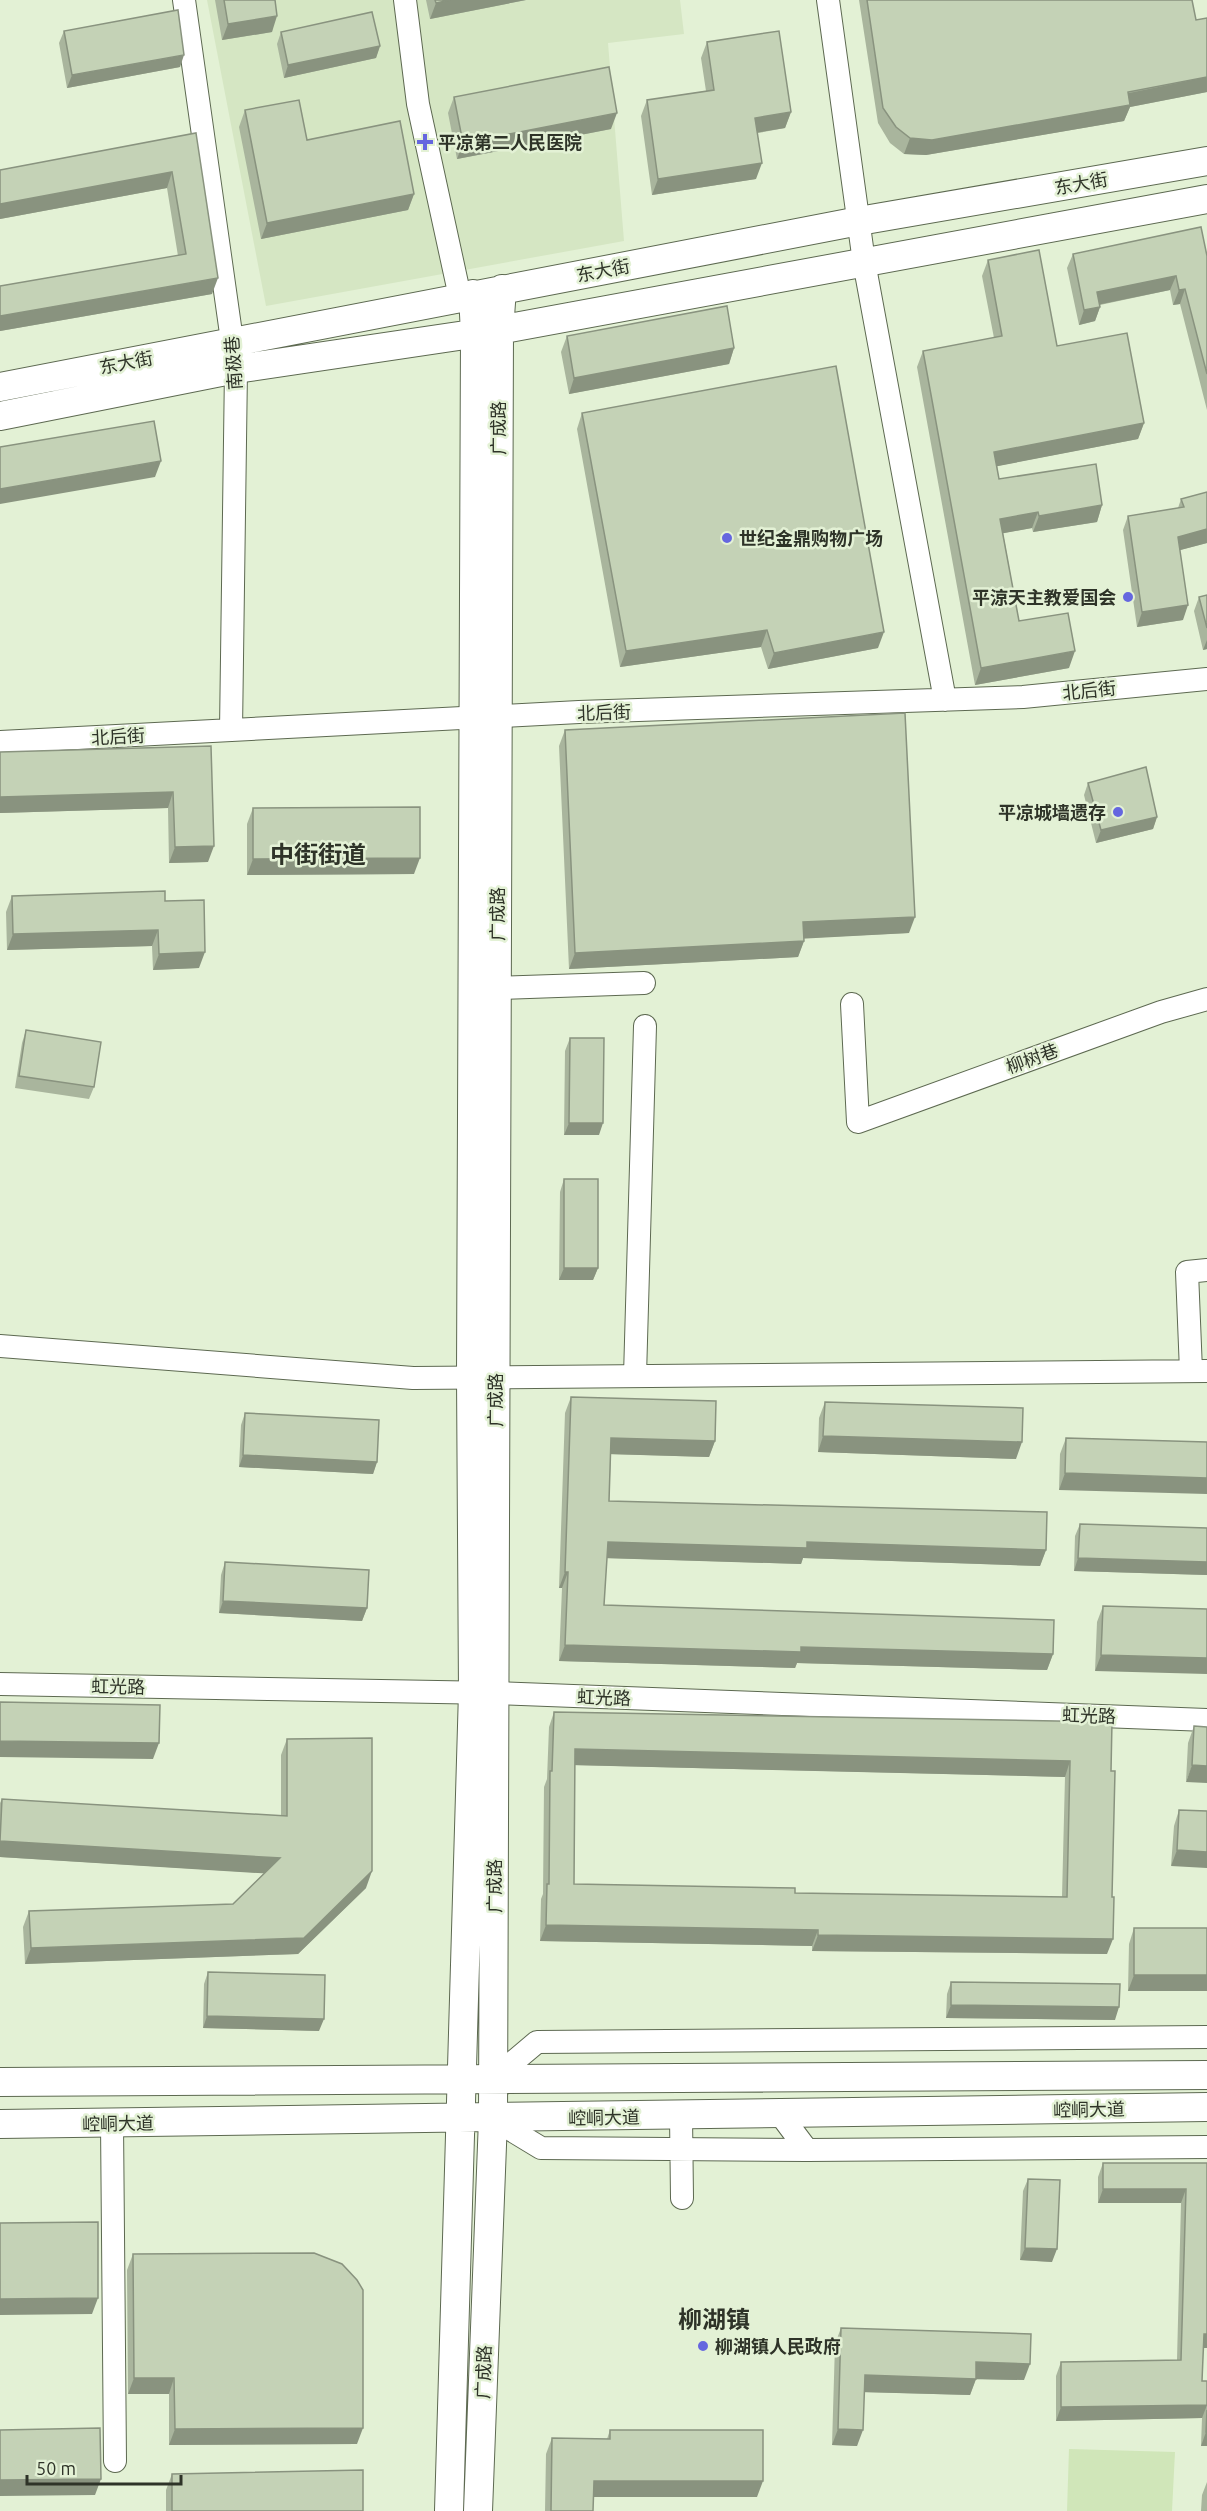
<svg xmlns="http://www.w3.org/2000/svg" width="1207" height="2511" viewBox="0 0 1207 2511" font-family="Ubuntu,'Noto Sans SC',sans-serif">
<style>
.built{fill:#d5e6c3}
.green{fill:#d0e6b9}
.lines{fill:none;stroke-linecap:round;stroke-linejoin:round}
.minor-casing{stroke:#5d6951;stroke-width:24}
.major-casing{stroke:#5d6951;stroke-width:30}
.minor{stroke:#fff;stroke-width:22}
.major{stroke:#fff;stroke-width:28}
.wall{fill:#a9b59d;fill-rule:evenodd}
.shaded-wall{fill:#89937f}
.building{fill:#c4d2b6;stroke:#89937f;stroke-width:1.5;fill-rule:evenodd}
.poi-dot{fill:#6566df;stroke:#e3f1d5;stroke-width:2}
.labels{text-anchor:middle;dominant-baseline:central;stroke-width:5;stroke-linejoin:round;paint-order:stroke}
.poi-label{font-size:18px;font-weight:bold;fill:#2e3328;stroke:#e3f1d5;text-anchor:start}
.street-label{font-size:18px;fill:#2e3328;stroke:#e3f1d5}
.district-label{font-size:24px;font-weight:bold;fill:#2e3328;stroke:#e3f1d5}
</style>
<rect width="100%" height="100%" fill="#e3f1d5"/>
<path class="built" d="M207 0H680L684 34 608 43 624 241 266 306Z"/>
<path class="green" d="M1069 2449 1175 2452 1172 2511H1067Z"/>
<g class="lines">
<defs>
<path id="minor" d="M184 0 236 369 231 730
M405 0 418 104 460 297
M828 0 864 262 945 700
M0 742 579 712 1023 697 1207 679
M497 988 644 983
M852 1004 858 1122 1161 1012 1207 999
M0 1346 413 1378 1207 1371
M1191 1371 1187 1272 1207 1270
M635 1376 645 1026
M0 1684 494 1693 1207 1720
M493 2079 537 2042 1207 2037
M780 2114 807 2150 1207 2147
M681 2116 682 2198
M493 2119 541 2148 807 2150
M112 2123 115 2461"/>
<path id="major" d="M0 387 859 221 1207 161
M0 416 236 369 499 330 1207 199
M0 2082 1207 2075
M0 2124 1207 2107
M449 2511 473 1692 471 1377 475 334 473 294
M478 2511 493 2119 499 330 502 289"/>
</defs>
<use href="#minor" class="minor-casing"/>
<use href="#major" class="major-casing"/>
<use href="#minor" class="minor"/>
<use href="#major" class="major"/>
</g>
<path class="wall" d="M215 0H275L272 32 222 40Z
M426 0H526L430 19Z
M859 0H1192L1196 20 1207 18V92L1130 107 1124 121 926 155 904 154 890 143 878 123Z
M64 31 180 67 67 88 59 43Z
M281 32 380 46 376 58 284 78 277 44Z
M707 42 791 112 785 128 758 133 756 179 652 195 641 116 647 100 706 91 701 58Z
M454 97 611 129 457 159 448 113Z
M245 110 307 140 414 194 408 210 261 239 239 127Z
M196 133 212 294 0 331V286L178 256 167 188 0 219V170Z
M1073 254 1207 256V410L1180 304 1173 305 1170 290 1100 305V307L1095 321 1079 325 1067 268Z
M988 260 1057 346 1144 423 1138 439 997 466 999 479 1102 505 1097 522 1033 532 1032 528 1003 533 1019 621 1069 668 975 685 917 367 923 351 994 338 982 276Z
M567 336 734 348 729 364 569 394 561 352Z
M582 413 878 648 768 669 761 647 620 667 577 429Z
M1207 492V543L1180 550 1183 620 1137 627 1123 530 1128 516 1178 508 1181 499Z
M1207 595V649L1203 650 1194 611 1199 597Z
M565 730 909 933 804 938V941L798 957 569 969 559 746Z
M211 746 208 862 169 863 168 808 0 813V752Z
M1088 783 1157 817 1153 829 1096 843 1084 795Z
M253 808 414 874 247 875V824Z
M12 896 165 901 199 968 153 970 152 946 7 950 6 912Z
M26 1030 94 1087 89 1099 15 1088 22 1043Z
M570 1038 599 1135H564L565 1051Z
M564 1179 598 1268 593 1280H559L560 1192Z
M571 1397 715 1441 709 1457 611 1454 609 1501 1046 1550 1040 1566 803 1558 801 1564 607 1558 604 1605 1053 1654 1047 1670 797 1663 795 1668 559 1661 562 1588H559L565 1413Z
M825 1402 1016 1459 818 1452 819 1418Z
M245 1413 377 1462 373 1474 239 1467 241 1425Z
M1066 1438 1207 1442 1059 1490 1060 1454Z
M1080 1524 1207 1528V1575L1074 1571 1075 1536Z
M225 1562 367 1608 362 1621 219 1613 221 1575Z
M1103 1606 1207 1609 1095 1671 1097 1622Z
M554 1712 1112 1722 1107 1954 812 1951V1946L540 1941 541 1899 543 1894 544 1787 547 1779 549 1727ZM575 1765 1065 1777 1062 1897 795 1893 574 1884Z
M1194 1726 1207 1727 1186 1782 1188 1743Z
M287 1739 366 1888 298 1954 25 1964 23 1927 29 1911 233 1904 264 1873 0 1857V1803L2 1799 281 1816V1755Z
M1179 1810 1207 1811 1171 1866 1174 1826Z
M1134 1928H1207V1991H1128L1129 1944Z
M208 1972 319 2031 203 2028 204 1984Z
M951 1982 1115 2020 946 2018 947 1994Z
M1103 2163H1207V2348H1203L1202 2381H1207V2446H1201L1202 2418 1056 2421V2376L1061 2362 1177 2360 1181 2203H1098V2177Z
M1028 2179 1052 2262 1020 2260 1023 2191Z
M133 2254 357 2444 169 2445V2394H128L127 2270Z
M841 2328 1024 2380 976 2379 970 2395 864 2392 857 2446 832 2445 835 2344Z
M610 2430 757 2497H593V2511H545L546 2454 552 2438 607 2439Z
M172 2474 363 2511H166V2490Z
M1207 2482V2511H1201L1202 2495Z"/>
<path class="shaded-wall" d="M450 0H526L430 19 436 3Z
M277 16 272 32 222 40 228 24Z
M380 46 376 58 284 78 288 65Z
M184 55 180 67 67 88 72 75Z
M1207 77V92L1130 107 1124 121 926 155 904 154 910 138Z
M791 112 785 128 749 134 755 118Z
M617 113 611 129 457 159 463 143Z
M762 163 756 179 652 195 658 179Z
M172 172 167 188 0 219V204Z
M414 194 408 210 261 239 267 223Z
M1176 276 1170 290 1092 306 1097 292Z
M218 278 212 294 0 331V316Z
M1185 289 1180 304 1173 305 1179 290Z
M1100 307 1095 321 1079 325 1084 310Z
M734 348 729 364 569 394 574 378Z
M1144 423 1138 439 988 468 994 452Z
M161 461 155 477 0 504V489Z
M1102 505 1097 522 1033 532 1039 516Z
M1038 512 1032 528 994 535 1000 519Z
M1207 529V543L1173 552 1178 537Z
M1188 605 1183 620 1137 627 1142 612Z
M767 630 761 647 620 667 626 651Z
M884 632 878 648 768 669 774 653Z
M1207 640V649L1203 650Z
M1075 651 1069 668 975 685 981 668Z
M173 792 168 808 0 813V797Z
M1157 817 1153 829 1096 843 1101 830Z
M214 846 208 862 169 863 175 847Z
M420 858 414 874 247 875 253 859Z
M915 917 909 933 797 939 803 922Z
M158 930 152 946 7 950 13 934Z
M804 941 798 957 569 969 575 953Z
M205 952 199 968 153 970 159 954Z
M569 1123H603L599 1135H564Z
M564 1268H598L593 1280H559Z
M823 1436 1022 1442 1016 1459 818 1452Z
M611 1438 715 1441 709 1457 606 1454Z
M243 1455 377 1462 373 1474 239 1467Z
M1065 1473 1207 1478V1494L1059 1490Z
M608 1542H807L1046 1550 1040 1566 803 1558 801 1564 602 1558Z
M1078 1558 1207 1562V1575L1074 1571Z
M565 1572H568L562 1588H559Z
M223 1601 367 1608 362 1621 219 1613Z
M565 1645 801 1647 1053 1654 1047 1670 797 1663 795 1668 559 1661Z
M1101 1655 1207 1658V1674L1095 1671Z
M0 1741 159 1743 153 1759 0 1757Z
M575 1749 1070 1761 1065 1777 570 1765Z
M1192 1765 1207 1766V1783L1186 1782Z
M0 1841 280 1858 274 1874 0 1857Z
M1177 1850 1207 1852V1868L1171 1866Z
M372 1871 366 1888 298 1954 25 1964 31 1948 304 1938Z
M546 1925 818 1930 812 1946 540 1941Z
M818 1935 1113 1939 1107 1954 812 1951Z
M1134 1975H1207V1991H1128Z
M951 2005 1119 2007 1115 2020 946 2018Z
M207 2016 324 2019 319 2031 203 2028Z
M1103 2189H1186L1181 2203H1098Z
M1025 2248 1057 2249 1052 2262 1020 2260Z
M98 2298 92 2314 0 2315V2299Z
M1204 2334H1207V2348H1199Z
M976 2362 1030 2364 1024 2380 970 2379Z
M865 2375 976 2379 970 2395 859 2392Z
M134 2378H174L169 2394H128Z
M1207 2405 1202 2418 1056 2421 1061 2407Z
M363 2428 357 2444 169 2445 175 2429Z
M838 2429 863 2430 857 2446 832 2445Z
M1206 2432H1207V2446H1201Z
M101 2479 95 2495 0 2496V2480Z
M594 2481H763L757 2497H588Z"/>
<path class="building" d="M224 0H275L277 16 228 24Z
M435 0H450L436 3Z
M867 0H1192L1196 20 1207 18V77L1128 92 1130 105 932 140 910 138 896 127 883 108Z
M178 10 184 55 72 75 64 31Z
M372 12 380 46 288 65 281 32Z
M779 31 791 112 755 118 762 163 658 179 647 100 714 90 707 42Z
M609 67 617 113 463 143 454 97Z
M299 100 307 140 400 121 414 194 267 223 245 110Z
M196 133 218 278 0 316V286L186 254 172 172 0 204V170Z
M1201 227 1207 256V374L1185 289 1179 290 1176 276 1097 292 1100 307 1084 310 1073 254Z
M1039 250 1057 346 1127 333 1144 423 994 452 999 479 1096 464 1102 505 1039 516 1038 512 1000 519 1019 621 1068 613 1075 651 981 668 923 351 1002 336 988 260Z
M727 306 734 348 574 378 567 336Z
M836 366 884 632 774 653 767 630 626 651 582 413Z
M154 421 161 461 0 489V447Z
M1207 492V529L1178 537 1188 605 1142 612 1128 516 1184 507 1181 499Z
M1207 595V628L1199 597Z
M905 713 915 917 803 922 804 941 575 953 565 730Z
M211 746 214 846 175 847 173 792 0 797V752Z
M1146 767 1157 817 1101 830 1088 783Z
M420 807V858L253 859V808Z
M165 891V901L204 900 205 952 159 954 158 930 13 934 12 896Z
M26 1030 101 1042 94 1087 19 1076Z
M570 1038H604L603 1123H569Z
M564 1179H598V1268H564Z
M571 1397 716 1401 715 1441 611 1438 609 1501 1047 1512 1046 1550 807 1542V1548L608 1542 604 1605 1054 1620 1053 1654 801 1647V1652L565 1645 568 1572H565Z
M825 1402 1023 1408 1022 1442 823 1436Z
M245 1413 379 1420 377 1462 243 1455Z
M1066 1438 1207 1442V1478L1065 1473Z
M1080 1524 1207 1528V1562L1078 1558Z
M225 1562 369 1570 367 1608 223 1601Z
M1103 1606 1207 1609V1658L1101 1655Z
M0 1702 160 1705 159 1743 0 1741Z
M554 1712 1112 1722 1111 1771H1115L1112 1897H1114L1113 1939 818 1935V1930L546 1925 547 1884H549L550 1771H552ZM575 1749 1070 1761 1067 1897 795 1893V1888L574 1884Z
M1194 1726 1207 1727V1766L1192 1765Z
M372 1738V1871L304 1938 31 1948 29 1911 233 1904 280 1858 0 1841 2 1799 287 1816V1739Z
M1179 1810 1207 1811V1852L1177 1850Z
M1134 1928H1207V1975H1134Z
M208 1972 325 1975 324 2019 207 2016Z
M951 1982 1120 1984 1119 2007 951 2005Z
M1103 2163H1207V2334H1204L1202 2381H1207V2405L1061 2407V2362L1181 2360 1186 2189H1103Z
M1028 2179 1060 2180 1057 2249 1025 2248Z
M98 2222V2298L0 2299V2223Z
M314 2253 342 2264 357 2280 363 2290V2428L175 2429 174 2378H134L133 2254Z
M841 2328 1031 2334 1030 2364 976 2362V2379L865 2375 863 2430 838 2429Z
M1207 2410V2432H1206Z
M100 2428 101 2479 0 2480V2430Z
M610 2430H763V2481H594L593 2511H551L552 2438 610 2439Z
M363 2470V2511H172V2474Z"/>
<g class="poi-dot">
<path d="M422 133h6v6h6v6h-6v6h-6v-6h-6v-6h6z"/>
<circle cx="727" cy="538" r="6"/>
<circle cx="1128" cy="597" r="6"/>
<circle cx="1118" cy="812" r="6"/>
<circle cx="703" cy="2346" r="6"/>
</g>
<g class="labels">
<g class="poi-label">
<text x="438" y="142">平凉第二人民医院</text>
<text x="739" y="538">世纪金鼎购物广场</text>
<text x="1116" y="597" text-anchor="end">平涼天主教爱国会</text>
<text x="1106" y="812" text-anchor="end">平凉城墙遗存</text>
<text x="715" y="2346">柳湖镇人民政府</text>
</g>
<g class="street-label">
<text transform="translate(1081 183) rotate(-10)">东大街</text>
<text transform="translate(603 270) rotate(-11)">东大街</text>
<text transform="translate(126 362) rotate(-11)">东大街</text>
<text transform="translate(233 363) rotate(-94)">南极巷</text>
<text transform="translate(498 428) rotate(-90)">广成路</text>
<text transform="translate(1089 690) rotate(-6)">北后街</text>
<text transform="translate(604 712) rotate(-2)">北后街</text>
<text transform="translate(118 736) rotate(-3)">北后街</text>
<text transform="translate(497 914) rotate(-90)">广成路</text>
<text transform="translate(1032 1058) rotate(-20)">柳树巷</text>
<text transform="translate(495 1400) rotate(-90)">广成路</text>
<text transform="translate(118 1686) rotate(1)">虹光路</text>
<text transform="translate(604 1697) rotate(2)">虹光路</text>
<text transform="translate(1089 1715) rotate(2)">虹光路</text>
<text transform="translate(494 1886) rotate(-90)">广成路</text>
<text transform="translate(1089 2109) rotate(-1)">崆峒大道</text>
<text transform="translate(604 2117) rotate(-1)">崆峒大道</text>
<text transform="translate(118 2123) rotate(-1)">崆峒大道</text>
<text transform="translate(483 2372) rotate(-88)">广成路</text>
</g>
<g class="district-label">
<text x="318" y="854">中街街道</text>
<text x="714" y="2319">柳湖镇</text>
</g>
</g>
<path d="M27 2475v9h154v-9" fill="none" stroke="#2e3328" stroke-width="3"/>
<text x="36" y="2475" font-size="18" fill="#2e3328" stroke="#e3f1d5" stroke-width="4.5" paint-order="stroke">50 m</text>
</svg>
